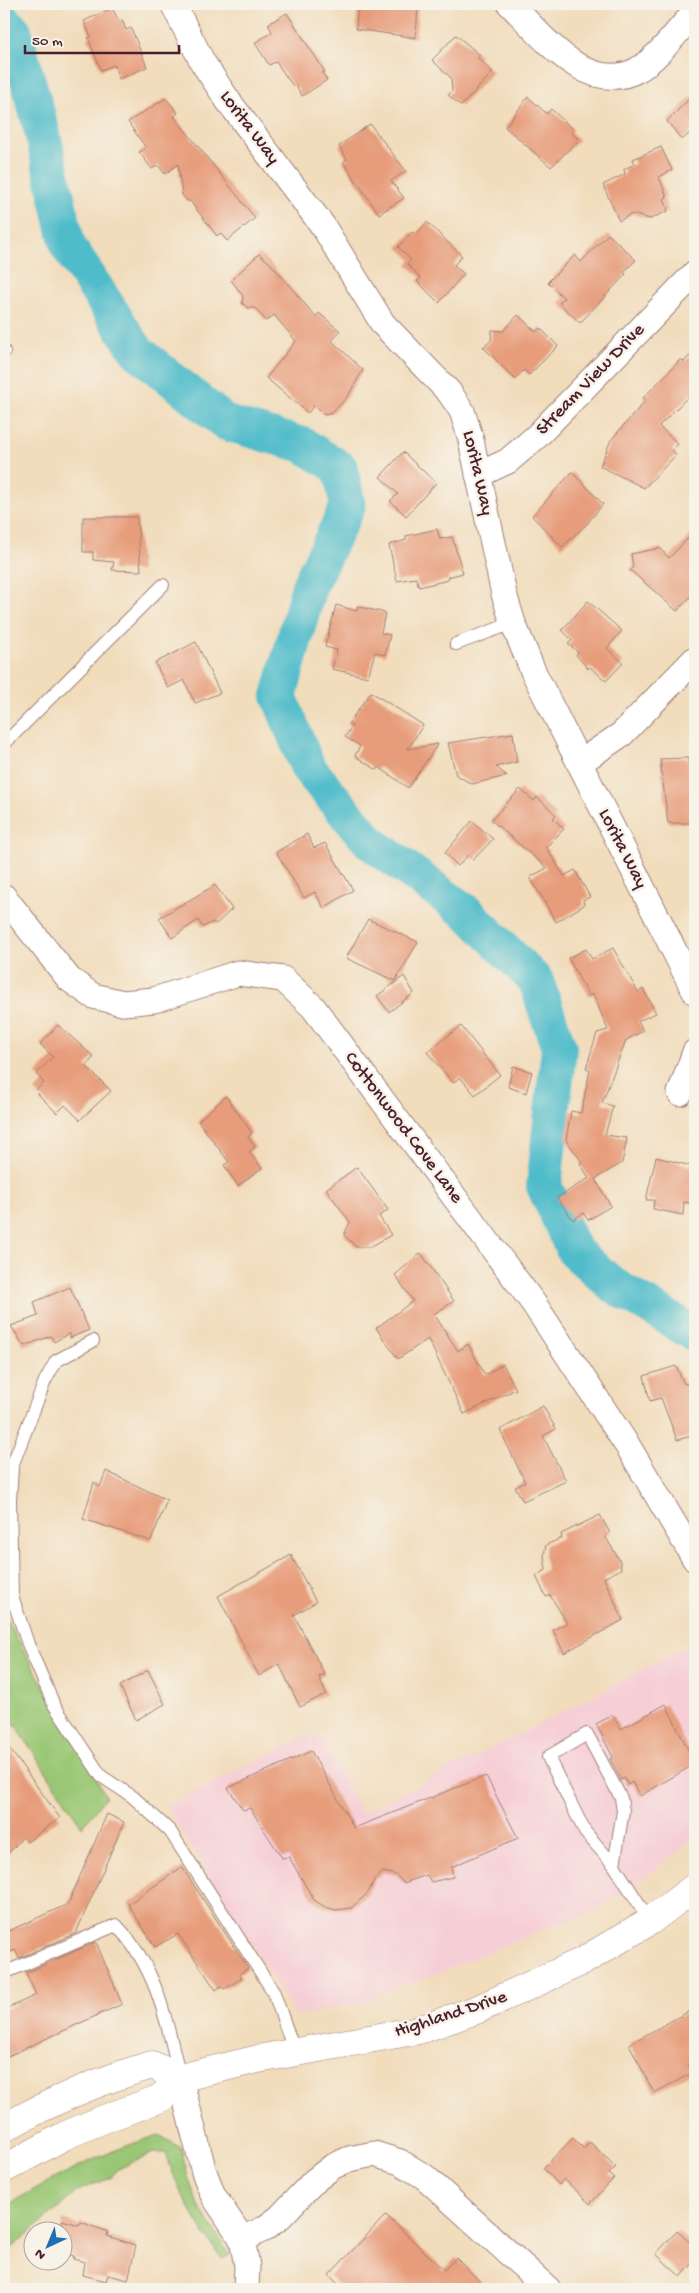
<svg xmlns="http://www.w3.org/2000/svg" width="699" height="2293" viewBox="0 0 699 2293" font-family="'Gochi Hand',sans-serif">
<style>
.built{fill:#f6cfd6}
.green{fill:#9ac775;stroke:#727350}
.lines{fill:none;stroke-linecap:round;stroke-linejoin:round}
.river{stroke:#50bcca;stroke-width:36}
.building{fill:#e79d7b}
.lane-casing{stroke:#9e7e73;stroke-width:14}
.street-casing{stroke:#9e7e73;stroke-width:27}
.primary-casing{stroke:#9e7e73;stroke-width:29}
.lane{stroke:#fff;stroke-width:12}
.street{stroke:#fff;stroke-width:25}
.primary{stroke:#fff;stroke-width:28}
.labels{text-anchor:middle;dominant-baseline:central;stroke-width:5;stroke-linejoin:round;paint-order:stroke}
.street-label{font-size:19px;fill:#4a1f2b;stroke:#f7f3e8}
</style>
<rect width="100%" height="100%" fill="#f7f3e8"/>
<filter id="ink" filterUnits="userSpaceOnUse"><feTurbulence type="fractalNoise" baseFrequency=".02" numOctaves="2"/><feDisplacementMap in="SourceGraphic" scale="10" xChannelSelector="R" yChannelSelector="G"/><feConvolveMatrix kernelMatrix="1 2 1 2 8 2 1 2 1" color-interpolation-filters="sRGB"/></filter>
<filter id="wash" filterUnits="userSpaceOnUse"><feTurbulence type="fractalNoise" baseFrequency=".0096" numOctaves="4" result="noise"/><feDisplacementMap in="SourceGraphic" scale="20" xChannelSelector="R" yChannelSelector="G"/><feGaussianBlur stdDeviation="1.12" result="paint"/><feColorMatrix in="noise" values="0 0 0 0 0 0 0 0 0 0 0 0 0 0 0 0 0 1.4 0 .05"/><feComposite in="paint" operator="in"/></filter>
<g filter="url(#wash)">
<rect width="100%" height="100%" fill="#f1dcbb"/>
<path class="built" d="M695 1642V1837L641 1881 591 1912 538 1932 431 1976 379 1993 368 2002 296 2016 166 1806 311 1733 315 1739 322 1738 361 1813 524 1732Z"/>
<path class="green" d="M4 1615 106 1796 82 1827 4 1707Z
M159 2135 181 2148 188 2177 198 2205 230 2255 222 2259C198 2226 178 2192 166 2153H153L116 2170 111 2178 79 2190 4 2254V2207C54 2177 103 2152 159 2135Z"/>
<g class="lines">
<path class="river" d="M4 21 14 31 42 131 68 246 137 351 226 423 303 445 340 468 348 506 309 586 279 696 308 768 370 842 469 914 536 981 559 1048 544 1186 574 1251 613 1285 695 1334"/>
</g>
<g id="blocks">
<path class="building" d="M358 4H418L416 38 356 29Z
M112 8 119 21 122 20 126 30 131 28 147 67 119 79 114 65 101 70 88 38 91 37 84 21Z
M287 13 325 72 322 73 327 80 302 96 295 84 293 86 276 62 269 65 255 43 272 32 268 24Z
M456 35 480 55 478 58 493 72 461 106 448 95 452 91 451 78 432 60Z
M695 93V128L682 140 667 121Z
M528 97 547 114 551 109 573 129 572 133 579 140 551 167 505 127Z
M166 98 178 113 174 116 255 218 227 241 220 233 217 236 190 201H187L182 195 178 164 165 174 158 165 152 169 139 152 146 148 128 122Z
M370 124 406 171 391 181 404 198 379 214 343 162 347 159 339 146Z
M661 147 672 170 659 177 667 197 664 198 668 211 650 219 632 214 619 221 603 185 625 174 624 169 635 164 633 159Z
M427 222 462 256 454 265 464 274 439 303 417 281 421 278 407 264 411 260 398 247 412 232 415 235Z
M608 234 636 260 624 272 626 274 580 323 559 303 564 298 548 282 575 255 581 262Z
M259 254 270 263 316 317 319 313 340 331 332 341 363 370 348 396 332 413 324 415 314 405 308 413 266 378 296 341 274 315 266 321 255 308H248L242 303 243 296 231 280Z
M518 315 536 332 540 328 558 346 529 375 524 370 515 379 483 347 491 341 492 330 503 331Z
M695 350V390L659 426 678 444 672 450 676 455 644 488 600 466 611 440 646 400 643 398 681 359 684 362Z
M403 452 436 483 406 516 390 501 398 494 380 477Z
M572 472 603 504 587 524 562 547 532 516Z
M83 517H137L141 571 112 570 114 562 93 560V552H83Z
M437 529 440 539 452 537 463 573 448 577V580L419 587 416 578 397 581 389 545 406 540V536Z
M695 531V592L677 611 630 570 633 567 631 554 660 548 669 558Z
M588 601 622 631 607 648 623 663 606 681 590 667 588 669 576 655 578 652 568 644 572 640 562 630Z
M336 605 357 611V606L385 613 381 633 390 635 385 655 375 652 368 677 332 669 337 650 325 647Z
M196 642 220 693 195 703 184 680 168 688 155 663Z
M371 692 423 725 408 749 438 744 408 788 379 767 377 770 355 756 360 746 345 737 352 726 348 724Z
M513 733 517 762 496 767 507 776 472 784 456 775 448 743Z
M688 758 689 770H695V823H668L660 759Z
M520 789 534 801 537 797 556 815 553 818 564 829 546 847 564 876 575 870 590 897 583 900 584 905 556 922 530 877 547 868 491 820Z
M472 821 493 839 473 860 468 855 458 866 445 853Z
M307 834 314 848 325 843 353 890 324 908 315 892 304 898 276 852Z
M215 885 232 909 216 924 213 922 203 927 198 920 172 938 159 918Z
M368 919 418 942 395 981 346 958Z
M613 948 638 992 643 989 656 1013 638 1021 643 1031 626 1040 602 1103 613 1106 605 1135 627 1138 622 1163 595 1179 611 1206 588 1220 583 1213 573 1220 557 1198 589 1178 580 1163 582 1162 566 1140 571 1111 581 1113 590 1070 586 1068 597 1033 608 1030 593 994 589 996 568 958 586 949 592 959Z
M404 976 414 993 389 1012 377 996Z
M58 1025 94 1057 86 1066 111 1091 80 1120 65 1105 57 1113 35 1091 44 1083 36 1074 53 1057 40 1044Z
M461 1026 500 1075 475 1095 460 1077 453 1083 427 1052Z
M513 1066 532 1072 526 1093 508 1087Z
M226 1096 252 1133 248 1137 255 1147 249 1152 262 1168 238 1186 224 1165 229 1162 198 1121Z
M656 1157 695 1167V1204L684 1202 683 1215 653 1209 654 1200H646Z
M357 1167 388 1210 379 1216 391 1235 370 1247H356L344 1235 350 1222 326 1189Z
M421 1253 454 1301 434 1314 458 1351 468 1344 485 1375 503 1364 516 1389 464 1414 428 1339 398 1359 376 1328 413 1301 395 1275Z
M70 1287 89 1330 70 1338V1333L54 1342 51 1336 24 1346 11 1326 38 1316 34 1302Z
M676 1366 684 1384 695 1382V1435L677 1440 661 1398 650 1401 644 1376Z
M543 1406 556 1429 543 1436 566 1481 523 1501 515 1487 525 1482 500 1430Z
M106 1471 167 1500 151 1541 83 1519 94 1482 100 1487Z
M600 1515 610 1533 605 1536 620 1561 621 1569 604 1578 623 1620 564 1653 553 1630 567 1623 550 1595 546 1597 536 1576 546 1570 544 1555 546 1545 562 1538 561 1534Z
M291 1555 316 1602 294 1615 325 1675 319 1677 326 1694 300 1707 279 1664 259 1676 218 1596Z
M148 1670 165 1704 136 1720 120 1686Z
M666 1704 695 1764 640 1796 632 1782 628 1785 624 1778 621 1780 610 1759 613 1757 596 1724 613 1715 621 1729Z
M4 1741 60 1818 27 1842 23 1837 4 1858Z
M311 1751 354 1828 486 1776 518 1838 451 1867 453 1877 431 1882 427 1875 404 1883 396 1875 383 1872 374 1880 368 1893 351 1908 336 1910 325 1907 314 1900 289 1857 282 1858 250 1808 243 1810 228 1788Z
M107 1814 124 1822 76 1933 19 1958 15 1950 4 1955V1933L68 1904Z
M182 1867 248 1968 239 1974 242 1978 224 1989 221 1986 216 1990 178 1934 155 1947 128 1904Z
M96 1942 122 2004 4 2058V2010L36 1995 26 1973Z
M695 2008V2060L688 2064 692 2073 654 2093 629 2044Z
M573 2138 584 2149 590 2142 616 2167 609 2174 614 2178 590 2204 564 2179 559 2185 543 2168Z
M386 2215 444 2270 456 2258 488 2289H343L329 2275Z
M62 2220 79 2225 81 2222 108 2232 107 2236 136 2245 128 2280 108 2275 106 2281 83 2275 85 2262 73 2259 74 2256 62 2253Z
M677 2231 695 2247V2261L681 2277 656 2254Z"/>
</g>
</g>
<g filter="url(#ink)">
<use href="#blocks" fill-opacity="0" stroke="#9e7e73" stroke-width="1"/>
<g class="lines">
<defs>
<path id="lane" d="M4 352V351
M456 644 513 623
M4 744 163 585
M93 1341 56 1361 45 1381 12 1466 10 1501 12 1596 28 1644 54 1705 101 1776 133 1797 170 1831 274 1993 295 2053
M614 1865 585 1832 548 1757 587 1734 621 1798 623 1811 614 1865 650 1921
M4 1973 116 1925C157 1967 167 2022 180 2078"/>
<path id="street" d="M173 4 203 63 229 102 323 226 383 324 449 392 462 411 470 436 504 594 513 623 533 671 695 992
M510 4C542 35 588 98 639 69 660 56 678 30 695 12
M478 475 508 461 537 436 695 273
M579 763 622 734 695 659
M4 897 69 979 93 996 123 1003 154 1000 238 973 283 979 313 1007 534 1304 629 1448 695 1559
M680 1093 695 1052
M180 2078 204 2172 213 2195 242 2239 247 2266 246 2289
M242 2239 264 2229 279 2218 314 2181 332 2167 349 2159 374 2154 400 2162 425 2177 548 2289"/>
<path id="primary" d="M4 2128C51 2101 100 2080 152 2065L180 2078
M4 2169 64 2136 104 2119 161 2098 180 2078 258 2059 419 2030 476 2010 583 1961 650 1921 695 1887"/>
</defs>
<use href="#lane" class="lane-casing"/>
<use href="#street" class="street-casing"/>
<use href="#primary" class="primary-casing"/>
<use href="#lane" class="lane"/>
<use href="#street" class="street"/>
<use href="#primary" class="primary"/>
</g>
</g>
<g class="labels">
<g class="street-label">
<text transform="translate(249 128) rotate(53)">Lorita Way</text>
<text transform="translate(591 380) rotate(-46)">Stream View Drive</text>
<text transform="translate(477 473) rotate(77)">Lorita Way</text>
<text transform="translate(622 849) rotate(63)">Lorita Way</text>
<text transform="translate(403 1128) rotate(53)">Cottonwood Cove Lane</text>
<text transform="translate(451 2015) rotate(-18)">Highland Drive</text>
</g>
</g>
<rect width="699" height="2293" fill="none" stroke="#f7f3e8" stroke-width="20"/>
<g transform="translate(48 2246) rotate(224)"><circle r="24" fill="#f7f3e8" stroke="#b29e9c"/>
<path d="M0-4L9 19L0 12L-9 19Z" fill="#1f6fb2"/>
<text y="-8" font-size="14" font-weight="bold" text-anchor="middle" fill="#4a1f2b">N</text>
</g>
<path d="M25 45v8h154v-8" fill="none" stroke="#4a1f2b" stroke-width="2.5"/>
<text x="32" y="45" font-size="15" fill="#4a1f2b" stroke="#f7f3e8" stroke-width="4" paint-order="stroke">50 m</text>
</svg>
